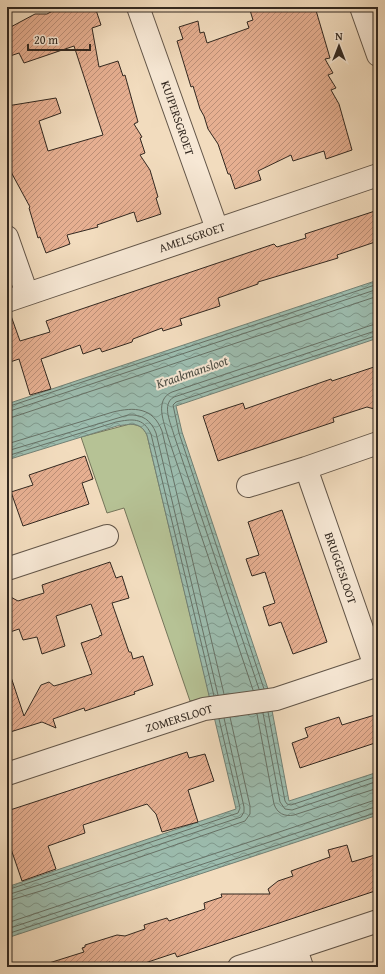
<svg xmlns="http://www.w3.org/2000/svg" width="385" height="974" viewBox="0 0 385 974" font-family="'Gentium Book Plus',serif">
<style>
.grass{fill:#b6c295;stroke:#74755a}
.water{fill:url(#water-waves);stroke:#728175}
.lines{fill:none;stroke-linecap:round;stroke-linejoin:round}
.shore{stroke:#677267;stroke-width:1}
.building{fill:url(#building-hatch);stroke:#322820}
.street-casing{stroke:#625548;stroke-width:24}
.street{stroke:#f7e8d5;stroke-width:22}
.labels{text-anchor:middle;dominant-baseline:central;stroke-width:4;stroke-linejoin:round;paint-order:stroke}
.street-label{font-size:12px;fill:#322820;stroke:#f7e8d5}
.water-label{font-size:13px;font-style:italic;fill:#4c4d44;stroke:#f7e8d5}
</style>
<defs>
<pattern id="water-waves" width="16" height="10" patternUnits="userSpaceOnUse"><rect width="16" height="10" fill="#9cbcae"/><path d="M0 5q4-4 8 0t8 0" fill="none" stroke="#80998d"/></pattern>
<pattern id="building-hatch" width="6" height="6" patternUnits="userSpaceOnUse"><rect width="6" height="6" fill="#e6af91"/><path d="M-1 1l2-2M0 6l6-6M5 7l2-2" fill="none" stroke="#bb8e76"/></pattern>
</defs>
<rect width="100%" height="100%" fill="#f2dcbe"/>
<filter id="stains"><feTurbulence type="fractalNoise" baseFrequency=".005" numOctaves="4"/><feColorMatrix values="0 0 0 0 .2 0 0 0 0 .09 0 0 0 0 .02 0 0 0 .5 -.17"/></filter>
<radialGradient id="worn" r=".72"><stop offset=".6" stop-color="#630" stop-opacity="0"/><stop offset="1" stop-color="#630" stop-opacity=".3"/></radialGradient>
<path class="grass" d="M130 424C139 425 143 427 147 435L210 698 190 701 124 508 107 513 81 437Z"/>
<path class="water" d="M378 280V338L176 406 182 432 268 689 289 801 378 772V815L7 938V887L236 809 147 435C140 421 131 424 117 426L7 460V404Z"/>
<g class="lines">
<path class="shore" d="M7 407 378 284
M7 412 378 289
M7 418 13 417 378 296
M7 444 113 412C134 407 153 407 162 431L224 694
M7 451 128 415C142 414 151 420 156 433L218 695
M7 456 116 422C132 419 143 417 151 434L214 696
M259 689 174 435C171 424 161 404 174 397L378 330
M264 689 179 433 173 405 176 402 378 335
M253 690 168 437C164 422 154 400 172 392L372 325 378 324
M268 712 285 801 287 804 291 805 378 776
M263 713 280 802 285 809 292 810 378 781
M257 714 274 804C277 813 284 817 294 815L378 788
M7 890 238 813 240 808 219 719
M7 895 42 884 241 817 244 812V807L224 718
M7 901 44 890 245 821 250 814V806L230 717
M7 923 372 801 378 800
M7 929 378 806
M7 934 378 812"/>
</g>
<path class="building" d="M60 7H95L101 25 92 28 99 67 118 61 123 76 125 75 138 122 134 124 142 137 140 138 145 153 140 155 150 170 158 197 156 198 161 214 137 222 134 212 97 225 98 227 67 235 70 244 46 253 40 237 38 238 29 208 30 207 11 172 7 160V106L56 98 61 113 39 121 48 151 103 135 74 46 24 63 19 53 7 57V29L35 14H47Z
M249 7H315L330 58 325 59 333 73 328 75 336 88 331 90 339 104 352 150 326 159 324 151 293 161 291 155 258 171 261 180 235 189 230 174H228L218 144 208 129 204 116 200 109 193 86 191 87 177 41 183 39 179 27 198 21 200 33 204 32 207 43 249 28 247 22 253 20Z
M378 210V241L337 255 338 258 258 282V284L218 298 220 306 180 319 182 325 163 331 162 328 133 339 132 342 102 352 100 348 83 354 80 345 41 359 51 389 30 395 19 359 7 363V313H10L20 341 50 332 46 321 274 244 277 247 306 238 305 234Z
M374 367 378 378V410L367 407 333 418 334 422 218 461 203 416 243 403 245 409 331 379 332 381Z
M85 456 93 479 82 483 89 504 23 526 11 492 33 485 29 475Z
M282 510 327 642 293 654 281 622 269 626 263 607 275 603 265 572 252 576 246 559 259 555 248 522Z
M110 562 116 578 122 576 129 598 112 603 129 652H131L133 659 143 656 153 685 134 692 135 694 85 711 84 708 53 719 56 728 42 722 7 733V675L10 674 24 716 41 685 49 682 54 686 61 684 92 674 81 643 99 637V636L102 635 91 604 56 616 65 646 42 654 37 637 23 640 19 629 7 633V595L18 601 44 593 42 585Z
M378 714V742L300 768 292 743 308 737 305 728 339 717 342 725Z
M187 752 189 758 205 754 214 781 188 790 198 822 162 832 156 814 147 804 83 825 85 833 48 846 56 869 22 881 11 849 7 850V811Z
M347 845 352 862 378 854V890L177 957 175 953 133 967H112L110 962 93 967H50L49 963 84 952 82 948 85 947V945L117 935 125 936 145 929 144 925 167 918 169 921 205 909 204 903 222 897 221 894H270L268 889 278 881 293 876 291 871 330 857 328 850Z"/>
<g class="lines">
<defs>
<path id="street" d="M138 7 217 229
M361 7 378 55
M7 237 27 294
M7 301 378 175
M306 468 375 666 378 665
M248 486 306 468 378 443
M7 569 107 536
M7 774 204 709 276 699 375 666
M296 949 302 967
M239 967 378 921"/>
</defs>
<use href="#street" class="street-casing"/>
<use href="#street" class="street"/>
</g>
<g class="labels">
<g class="street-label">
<text transform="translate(178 118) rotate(71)">KUIPERSGROET</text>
<text transform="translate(192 237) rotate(-19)">AMELSGROET</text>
<text transform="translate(341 568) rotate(71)">BRUGGESLOOT</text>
<text transform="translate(179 718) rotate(-17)">ZOMERSLOOT</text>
</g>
<g class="water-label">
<text transform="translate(192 372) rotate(-19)">Kraakmansloot</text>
</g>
</g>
<rect width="385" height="974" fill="none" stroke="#f2dcbe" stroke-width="24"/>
<rect x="8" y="8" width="369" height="958" fill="none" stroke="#322820" stroke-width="2"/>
<rect x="12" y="12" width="361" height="950" fill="none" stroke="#322820"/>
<g transform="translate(339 46)" stroke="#f7e8d5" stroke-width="3" paint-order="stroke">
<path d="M0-3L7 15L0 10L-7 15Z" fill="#322820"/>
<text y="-6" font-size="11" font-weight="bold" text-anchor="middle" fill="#322820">N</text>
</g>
<path d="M28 44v6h62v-6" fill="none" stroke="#322820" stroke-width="2"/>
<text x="34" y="44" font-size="12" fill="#322820" stroke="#f7e8d5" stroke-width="3" paint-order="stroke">20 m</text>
<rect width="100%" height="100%" filter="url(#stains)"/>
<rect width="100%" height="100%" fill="url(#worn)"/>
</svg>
